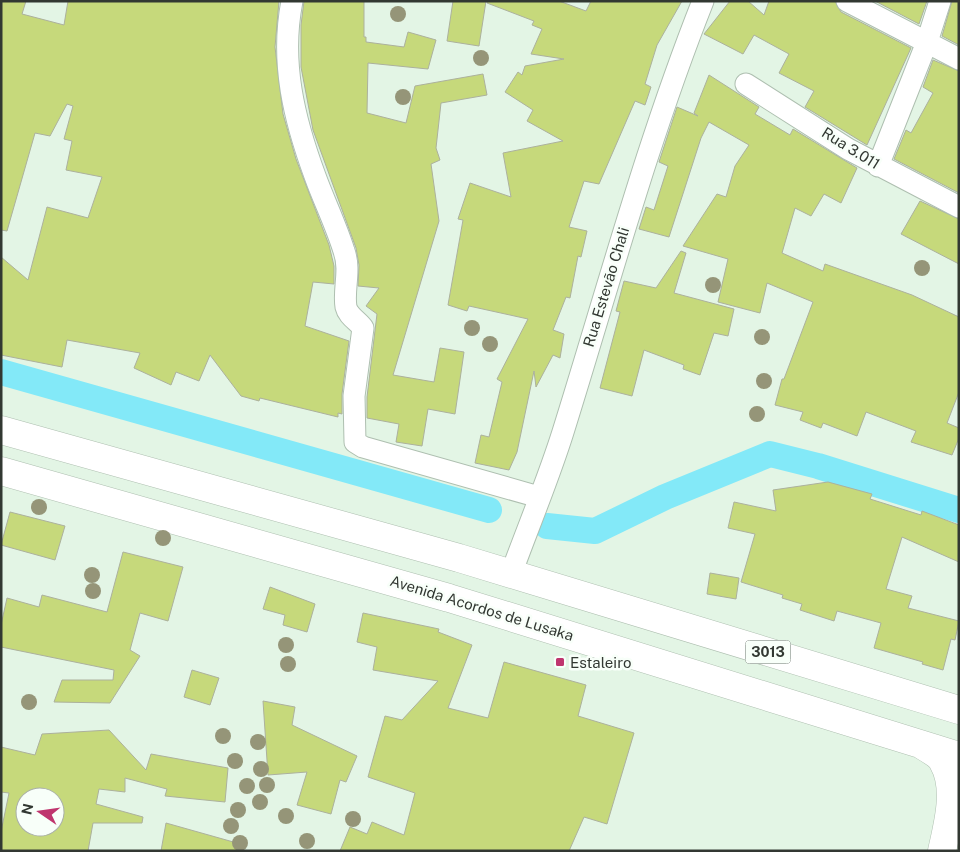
<svg xmlns="http://www.w3.org/2000/svg" width="960" height="852" viewBox="0 0 960 852" font-family="'Public Sans',sans-serif">
<style>
.lines{fill:none;stroke-linecap:round;stroke-linejoin:round}
.canal{stroke:#83e9f8;stroke-width:26}
.building{fill:#c6d97b;stroke:#acb19d;fill-rule:evenodd}
.minor-casing{stroke:#aebfb0;stroke-width:23}
.primary-casing{stroke:#aebfb0;stroke-width:29}
.minor{stroke:#fff;stroke-width:21}
.primary{stroke:#fff;stroke-width:28}
.tree{fill:#959578}
.poi-dot{fill:#bf356e;stroke:#f8fff9;stroke-width:2}
.labels{text-anchor:middle;dominant-baseline:central;stroke-width:5;stroke-linejoin:round;paint-order:stroke}
.shield{fill:#f8fff9;stroke:#6d746e;stroke-width:1}
.shield-label{font-size:14px;font-weight:bold;fill:#323832}
.street-label{font-size:15px;fill:#323832;stroke:#f8fff9}
.poi-label{font-size:15px;fill:#323832;stroke:#f8fff9;text-anchor:start}
</style>
<rect width="100%" height="100%" fill="#e3f5e5"/>
<g class="lines">
<path class="canal" d="M1 372 489 510
M547 526 595 531 665 497 770 454 818 466 959 510"/>
</g>
<path class="building" d="M1 1H26L22 14 64 25 68 1H279L275 47 283 114 296 159 329 245 334 266V284L313 282 305 326 349 341 342 394V414L338 413V417L260 398 259 401 241 396 210 355 199 381 176 372 171 385 134 368 140 353 67 340 62 367 1 355V257L28 280 47 207 88 218 102 177 66 170 72 141 64 139 73 106 67 104 50 136 35 133 7 231 1 230Z
M304 1H364V37H366V42L404 47 408 32 436 40 428 69 368 63 367 113 406 123 415 86 483 74 487 95 441 103 436 148 440 160 431 164 439 221 393 375 434 382 440 348 464 352 455 414 428 409 422 446 396 442 399 424 367 418V397L377 314 366 306 379 288 358 286 359 265 356 248 313 130 301 67V25Z
M453 1H486L479 46 447 41Z
M488 1H559L586 11 591 1H682L657 45 645 84 651 87 645 105 635 101 599 184 584 181 569 227 587 231 581 257 578 256 570 298 566 297 553 330 564 334 560 358 553 355 536 387 534 371 517 452 509 470 475 463 481 435 489 437 502 382 497 379 528 319 469 306 467 311 448 305 463 220 458 219 470 183 511 197 503 153 563 141 527 121 533 110 505 92 518 72 522 75 525 66 564 59 531 54 542 29 532 25 534 21 487 3Z
M730 1H748L764 15 769 1H835L841 12 911 48 867 145 805 107 814 91 779 73 789 54 754 35 743 54 704 34Z
M875 1H927L919 24Z
M952 1H959V45L942 36Z
M933 60 959 71V193L894 159 906 130 911 133 933 93 923 87Z
M709 75 759 107 755 114 790 135 793 129 857 168 841 203 824 194 811 216 795 208 782 253 823 271 825 264 912 295 959 317V392L947 423 959 428V438L952 455 911 442 916 431 866 412 857 436 823 423 821 428 800 420 803 412 775 405 782 379H784L813 302 767 283 760 313 718 302 728 259 683 246 717 194 726 197 735 166 749 145 709 122 701 138 669 237 639 229 646 207 654 210 668 166 659 162 677 107 698 116 694 113Z
M920 201 959 219V264L901 234Z
M681 251 686 253 674 293 734 309 728 336 714 333 700 375 683 369 684 365 644 350 632 396 600 388 620 312 616 311 624 281 656 288Z
M828 482 872 494 870 499 921 515 922 511 959 525V562L902 537 886 589 912 596 908 608 959 621 955 640 951 639 943 670 922 664 923 662 874 648 881 623 837 611 834 621 800 610 802 604 782 598 783 595 741 582 755 534 728 528 734 502 776 511 773 490Z
M10 512 65 526 55 560 1 545Z
M123 552 183 567 168 621 140 613 130 650 140 656 110 703 54 702 62 680H113L114 670 1 647V625L7 598 39 607 42 595 107 612Z
M710 573 739 578 736 599 707 594Z
M270 587 315 604 307 632 283 625 285 615 263 609Z
M363 613 439 629 438 632 472 645 448 708 488 718 504 662 586 685 578 716 634 733 607 824 584 817 569 851H340L350 827 367 834 372 822 404 835 415 793 368 777 385 716 402 720 438 681 373 670 377 647 357 642Z
M192 670 219 678 210 705 184 697Z
M263 701 295 707 292 725 357 756 346 782 340 780 331 814 297 805 307 772 268 775Z
M109 730 146 770 151 754 228 768 225 802 165 796 167 789 125 778V792L99 789 96 804 143 817 142 823H93L88 851H1V832L9 793 1 792V747L35 755 42 734ZM25 797H55V827H25Z
M166 823 244 845 243 851H161Z"/>
<g class="lines">
<defs>
<path id="minor" d="M292 1C280 62 294 119 315 176 324 201 336 225 344 251 351 270 343 290 346 307 348 316 358 321 363 328L354 396 355 442 363 447 539 497
M847 1 959 59
M746 84 848 149 959 207
M878 166 927 42 940 1
M511 574C528 527 548 480 563 432 608 288 647 142 703 1"/>
<path id="primary" d="M1 430 459 558 959 710
M1 471 449 598 959 756
M922 745C928 749 940 755 943 762 958 788 948 824 942 851"/>
</defs>
<use href="#minor" class="minor-casing"/>
<use href="#primary" class="primary-casing"/>
<use href="#minor" class="minor"/>
<use href="#primary" class="primary"/>
</g>
<g class="tree">
<circle cx="398" cy="14" r="8"/>
<circle cx="481" cy="58" r="8"/>
<circle cx="403" cy="97" r="8"/>
<circle cx="922" cy="268" r="8"/>
<circle cx="713" cy="285" r="8"/>
<circle cx="472" cy="328" r="8"/>
<circle cx="762" cy="337" r="8"/>
<circle cx="490" cy="344" r="8"/>
<circle cx="764" cy="381" r="8"/>
<circle cx="757" cy="414" r="8"/>
<circle cx="39" cy="507" r="8"/>
<circle cx="163" cy="538" r="8"/>
<circle cx="92" cy="575" r="8"/>
<circle cx="93" cy="591" r="8"/>
<circle cx="286" cy="645" r="8"/>
<circle cx="288" cy="664" r="8"/>
<circle cx="29" cy="702" r="8"/>
<circle cx="223" cy="736" r="8"/>
<circle cx="258" cy="742" r="8"/>
<circle cx="235" cy="761" r="8"/>
<circle cx="261" cy="769" r="8"/>
<circle cx="267" cy="785" r="8"/>
<circle cx="247" cy="786" r="8"/>
<circle cx="260" cy="802" r="8"/>
<circle cx="238" cy="810" r="8"/>
<circle cx="286" cy="816" r="8"/>
<circle cx="353" cy="819" r="8"/>
<circle cx="231" cy="826" r="8"/>
<circle cx="307" cy="841" r="8"/>
<circle cx="240" cy="843" r="8"/>
</g>
<rect class="poi-dot" x="555" y="657" width="10" height="10" rx="2.5"/>
<g class="labels">
<rect class="shield" x="745.5" y="640.5" width="45" height="23" rx="4"/>
<g class="shield-label">
<text x="768" y="652">3013</text>
</g>
<g class="street-label">
<text transform="translate(851 148) rotate(32)">Rua 3.011</text>
<text transform="translate(606 287) rotate(-73)">Rua Estevão Chali</text>
<text transform="translate(482 608) rotate(17)">Avenida Acordos de Lusaka</text>
</g>
<g class="poi-label">
<text x="570" y="662">Estaleiro</text>
</g>
</g>
<rect width="960" height="852" fill="none" stroke="#323832" stroke-width="5"/>
<g transform="translate(40 812) rotate(283)"><circle r="24" fill="#f8fff9" stroke="#a9afa9"/>
<path d="M0-4L9 19L0 12L-9 19Z" fill="#bf356e"/>
<text y="-8" font-size="14" font-weight="bold" text-anchor="middle" fill="#323832">N</text>
</g>
</svg>
